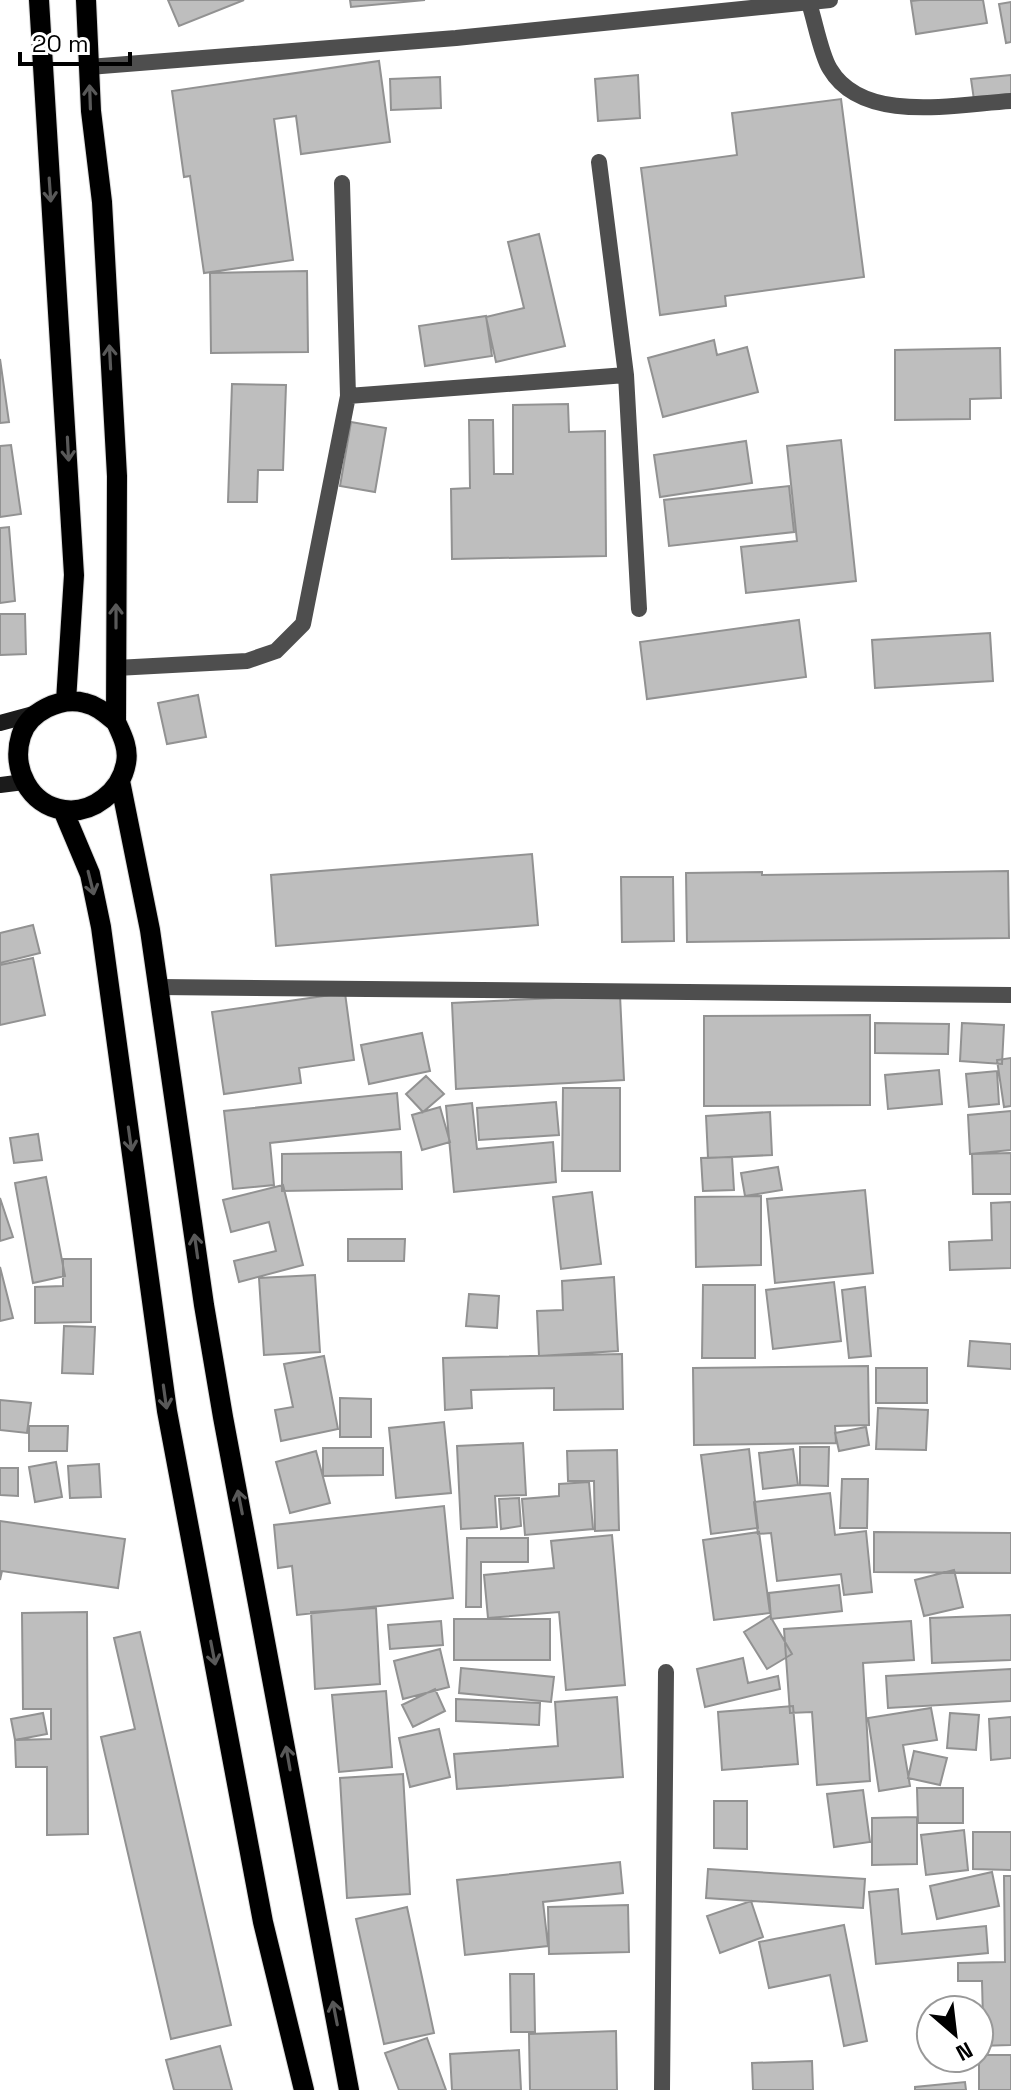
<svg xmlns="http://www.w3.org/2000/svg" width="1011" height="2090" viewBox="0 0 1011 2090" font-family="'Space Grotesk',sans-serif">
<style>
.building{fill:#bebebe;stroke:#929292;stroke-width:2}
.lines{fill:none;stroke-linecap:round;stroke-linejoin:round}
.primary-casing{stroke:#dbdbdb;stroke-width:22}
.lane{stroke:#4e4e4e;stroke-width:16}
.street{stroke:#4e4e4e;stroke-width:16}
.secondary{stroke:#1b1b1b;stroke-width:16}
.primary{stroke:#000;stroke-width:20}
.oneway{stroke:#595959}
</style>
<rect width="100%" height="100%" fill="#fff"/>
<path class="building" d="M168 0H244L179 26Z
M350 0H425L351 7Z
M920 0H983L987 23 916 34 911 1Z
M1011 2V42L1006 43 999 4Z
M379 61 390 142 301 154 296 116 274 119 293 260 204 273 190 176 184 177 172 91Z
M638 75 640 118 598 121 595 79Z
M1011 75V96L974 100 971 79Z
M440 77 441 108 391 110 390 79Z
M841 99 864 277 725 296 726 306 660 315 641 168 737 155 732 113Z
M539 234 565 346 496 362 486 317 524 308 508 242Z
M307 271 308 352 211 353 210 273Z
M486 316 492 356 425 366 419 326Z
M714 340 717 355 747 347 758 392 663 417 648 358Z
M1000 348 1001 398 970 399V419L895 420V350Z
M0 359 9 422 0 423Z
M232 384 286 385 283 470H258L257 502H228Z
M568 404 569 432 605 431 606 556 452 559 451 489 470 488 469 420H493L494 474H513V405Z
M351 422 386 428 375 492 340 486Z
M841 440 856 581 746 593 741 547 797 541 787 446Z
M746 441 752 483 660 497 654 455Z
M11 445 21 514 0 517V446Z
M789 486 794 532 669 546 664 500Z
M9 527 15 601 0 603V528Z
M0 614H25L26 654 0 655Z
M799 620 806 677 647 699 640 642Z
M990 633 993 681 875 688 872 640Z
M198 695 206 737 167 744 158 703Z
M532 854 538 925 276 946 271 875Z
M1008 871 1009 938 687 942 686 873 762 872V875Z
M621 877H673L674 941 622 942Z
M33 925 40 953 0 963V933Z
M33 958 45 1015 0 1025V965Z
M345 993 354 1060 299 1068 301 1083 224 1094 212 1012Z
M620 995 624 1080 456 1089 452 1003Z
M870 1015V1105L704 1106V1016Z
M875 1023 949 1024 948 1054 875 1053Z
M962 1023 1004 1025 1002 1064 960 1061Z
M422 1033 430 1071 369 1084 361 1045Z
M1011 1058V1106L1004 1107 997 1060Z
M939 1070 942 1104 888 1109 885 1075Z
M997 1071 999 1104 969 1107 966 1074Z
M426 1076 444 1094 423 1112 406 1094Z
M563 1088H620V1171H562Z
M397 1093 400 1129 270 1143 274 1185 233 1189 224 1111Z
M556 1102 559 1135 479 1140 477 1108Z
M472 1103 477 1149 553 1142 556 1182 454 1192 446 1106Z
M440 1107 450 1142 422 1150 412 1115Z
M1011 1111V1150L970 1154 968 1115Z
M770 1112 772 1155 708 1158 706 1116Z
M38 1134 42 1160 14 1163 10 1138Z
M401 1152 402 1189 282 1191V1154Z
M1011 1153V1194H973L972 1154Z
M732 1157 734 1190 703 1191 701 1158Z
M778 1167 782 1190 745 1196 741 1173Z
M46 1177 65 1276 33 1283 15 1183Z
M283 1185 303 1265 239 1282 234 1261 276 1251 269 1222 231 1232 223 1200Z
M865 1190 873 1273 775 1283 767 1199Z
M592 1192 601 1264 561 1269 553 1197Z
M761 1196V1265L696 1267 695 1197Z
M0 1198 13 1237 0 1241Z
M1011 1202V1268L950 1270 949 1242 992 1240 991 1203Z
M348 1239H405L404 1261H348Z
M63 1259H91V1322L35 1323V1287L63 1286Z
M0 1267 13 1318 0 1321Z
M315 1275 320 1352 264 1355 259 1278Z
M614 1277 618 1351 539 1356 537 1311 563 1310 562 1281Z
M834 1282 841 1341 773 1349 766 1290Z
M703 1285H755V1358H702Z
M865 1287 871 1356 849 1358 842 1290Z
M469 1294 499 1296 497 1328 466 1326Z
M64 1326 95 1327 93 1374 62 1373Z
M970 1341 1011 1344V1369L968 1366Z
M622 1354 623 1409 554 1410V1388L471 1390 472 1408 445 1410 443 1358Z
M324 1356 338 1429 281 1441 275 1410 293 1407 284 1364Z
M868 1366 869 1425 835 1426 836 1443 694 1445 693 1368Z
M876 1368H927V1403H876Z
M340 1398 371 1399V1437H340Z
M0 1400 31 1403 27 1433 0 1430Z
M878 1408 928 1410 926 1450 876 1449Z
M444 1422 451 1493 396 1498 389 1428Z
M29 1426H68L67 1451H29Z
M866 1427 869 1445 839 1451 835 1433Z
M523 1443 526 1495 495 1496 497 1527 461 1529 457 1446Z
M800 1447H829L828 1486 800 1485Z
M323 1448H383V1475L323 1476Z
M749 1449 758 1528 711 1534 701 1455Z
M793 1449 798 1485 763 1489 759 1453Z
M617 1450 619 1530 595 1531 594 1481H568L567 1451Z
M316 1451 330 1503 290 1513 276 1462Z
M56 1462 62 1497 35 1502 29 1467Z
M99 1464 101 1497 70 1498 68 1466Z
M0 1468H18V1496L0 1495Z
M842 1479H868L867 1528H840Z
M589 1482 593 1529 525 1535 522 1499 559 1496V1484Z
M830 1493 835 1535 866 1531 872 1592 844 1595 841 1574 777 1581 771 1533 758 1534 754 1502Z
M519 1498 521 1526 501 1529 499 1499Z
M444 1506 453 1598 297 1615 292 1566 278 1568 274 1525Z
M0 1521 125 1539 118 1588 2 1571 0 1580Z
M759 1532 770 1613 714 1620 703 1540Z
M874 1532 1011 1533V1573L874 1572Z
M612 1535 625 1685 566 1690 559 1612 488 1618 484 1575 554 1568 551 1541Z
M467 1538H528V1562H481V1607H466Z
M954 1570 963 1607 924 1616 915 1580Z
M839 1585 842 1611 771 1619 769 1593Z
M376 1608 380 1684 315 1689 311 1612Z
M87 1612 88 1834 47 1835V1767H16L15 1740 51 1739V1709H23L22 1613Z
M1011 1615V1660L932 1663 930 1618Z
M770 1616 792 1654 767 1669 744 1632Z
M454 1619H550V1660H454Z
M441 1621 443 1645 390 1649 388 1625Z
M911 1621 914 1660 863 1663 870 1781 817 1785 812 1712 790 1713 784 1629Z
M140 1632 231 2025 171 2039 101 1737 135 1729 114 1638Z
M440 1649 449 1687 403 1699 394 1661Z
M743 1658 748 1683 778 1676 780 1689 705 1707 697 1669Z
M461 1668 554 1677 551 1702 459 1693Z
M1011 1669V1701L888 1708 886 1676Z
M435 1689 445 1711 413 1727 402 1705Z
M386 1691 392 1767 339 1772 332 1695Z
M617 1697 623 1777 457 1789 454 1754 558 1746 555 1702Z
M456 1699 540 1703 539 1725 456 1721Z
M793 1706 798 1764 722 1770 718 1712Z
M931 1708 937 1740 903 1745 910 1786 879 1791 868 1718Z
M43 1713 47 1734 15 1740 11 1719Z
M950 1713 979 1715 976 1750 947 1748Z
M1011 1717V1758L991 1760 989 1719Z
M439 1729 450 1777 410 1787 399 1738Z
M914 1751 947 1758 940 1785 908 1778Z
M403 1774 410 1894 347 1898 340 1778Z
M917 1788H963V1823H918Z
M863 1790 870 1842 834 1847 827 1794Z
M714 1801H747V1849L714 1848Z
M917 1817V1864L872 1865V1818Z
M964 1830 968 1870 926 1875 921 1835Z
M973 1832H1011V1870L973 1869Z
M620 1862 623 1893 543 1902 548 1946 465 1955 457 1880Z
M708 1869 865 1879 863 1908 706 1898Z
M992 1872 999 1906 937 1919 930 1886Z
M1004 1876H1011V2045L979 2046V2020H983L982 1981H958V1963L1005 1962Z
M898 1889 902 1934 986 1926 988 1953 876 1964 869 1892Z
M751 1901 763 1937 720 1953 707 1916Z
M628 1905 629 1952 549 1954 548 1907Z
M407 1907 434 2033 384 2044 356 1919Z
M844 1925 867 2041 844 2046 830 1975 769 1988 759 1942Z
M510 1974H534L535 2032H511Z
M616 2031 617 2090H530L529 2034Z
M427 2038 446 2090H399L385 2053Z
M220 2046 232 2090H174L166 2060Z
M519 2050 521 2090H452L450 2054Z
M979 2055H1011V2090H979Z
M812 2061 813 2090H753L752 2063Z
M965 2082 966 2090H915V2087Z"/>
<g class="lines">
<defs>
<path id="primary" d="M39 0 74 575 66 701
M86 0 91 111 102 202 117 476 116 722C122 735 129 748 126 763 121 791 93 814 64 810 29 805 11 768 21 736 28 712 61 696 85 703 98 706 106 714 116 722
M120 781 150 930 204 1305 223 1417 349 2090
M63 810 90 874 101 927 167 1411 263 1922 304 2090"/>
</defs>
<use href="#primary" class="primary-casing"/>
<path class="lane" d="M809 3C815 21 821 55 830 69 863 125 957 104 1011 101
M599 162 626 375 639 609
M348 396 626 375
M116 668 247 661 276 651 303 624 348 396 342 183"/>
<path class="street" d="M89 67 456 38 830 0
M159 987 1011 995
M662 2090 666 1672"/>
<path class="secondary" d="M0 723 37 713
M0 785 24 782"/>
<use href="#primary" class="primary"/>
</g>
<defs><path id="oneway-shaft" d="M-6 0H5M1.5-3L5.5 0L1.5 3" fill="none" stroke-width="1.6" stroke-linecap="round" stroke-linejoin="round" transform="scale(2)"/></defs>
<g class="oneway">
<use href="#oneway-shaft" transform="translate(90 97) rotate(-92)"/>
<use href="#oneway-shaft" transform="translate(50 190) rotate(86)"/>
<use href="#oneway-shaft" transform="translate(110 357) rotate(-93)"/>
<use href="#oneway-shaft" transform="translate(68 449) rotate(87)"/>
<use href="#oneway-shaft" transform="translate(116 616) rotate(-90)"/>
<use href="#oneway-shaft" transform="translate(91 883) rotate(76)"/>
<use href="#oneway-shaft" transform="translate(130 1139) rotate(82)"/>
<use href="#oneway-shaft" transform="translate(196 1246) rotate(-98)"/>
<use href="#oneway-shaft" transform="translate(165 1397) rotate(82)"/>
<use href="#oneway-shaft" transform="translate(240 1502) rotate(-101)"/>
<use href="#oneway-shaft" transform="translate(213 1653) rotate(79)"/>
<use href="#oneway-shaft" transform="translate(288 1758) rotate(-100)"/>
<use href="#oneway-shaft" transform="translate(335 2013) rotate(-101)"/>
</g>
<g transform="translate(955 2034) rotate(152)"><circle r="38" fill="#ffffff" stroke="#999999" stroke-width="2"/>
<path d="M0-6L14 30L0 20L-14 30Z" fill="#000000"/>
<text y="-12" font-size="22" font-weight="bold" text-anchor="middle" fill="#000000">N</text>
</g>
<path d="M20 52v12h110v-12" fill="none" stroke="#000000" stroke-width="4"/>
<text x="32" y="52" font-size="24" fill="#000000" stroke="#ffffff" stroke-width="6" paint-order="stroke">20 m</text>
</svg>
